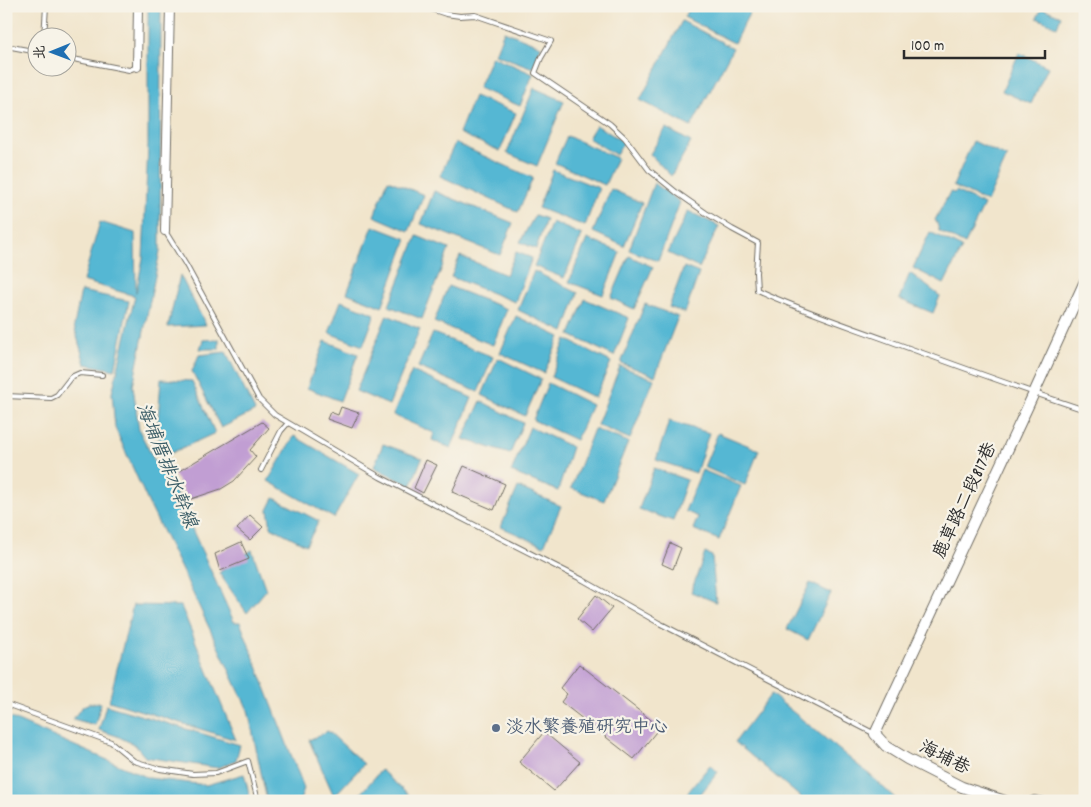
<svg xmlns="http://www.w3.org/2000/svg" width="1091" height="807" viewBox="0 0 1091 807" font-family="Dekko,'LXGW WenKai TC',sans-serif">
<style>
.water{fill:#55b7d3;stroke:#40717f}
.building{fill:#c19ed3}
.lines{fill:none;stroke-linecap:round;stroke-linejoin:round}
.service-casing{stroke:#706c63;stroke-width:6}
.minor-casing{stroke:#706c63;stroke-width:10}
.tertiary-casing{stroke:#706c63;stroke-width:12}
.service{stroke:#fff;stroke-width:4}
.minor{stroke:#fff;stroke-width:8}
.tertiary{stroke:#fff;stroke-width:10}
.service-dot{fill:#5c6f8a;stroke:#f7f3e8;stroke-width:2}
.labels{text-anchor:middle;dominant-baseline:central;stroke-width:4.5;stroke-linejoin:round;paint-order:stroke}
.street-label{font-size:18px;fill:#2b2b2b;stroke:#f7f3e8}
.service-label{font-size:18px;fill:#4e5e75;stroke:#f7f3e8;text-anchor:start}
.water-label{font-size:19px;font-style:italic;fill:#3a5c66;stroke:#f7f3e8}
</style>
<rect width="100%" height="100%" fill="#f7f3e8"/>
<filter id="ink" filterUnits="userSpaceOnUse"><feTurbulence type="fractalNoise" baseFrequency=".02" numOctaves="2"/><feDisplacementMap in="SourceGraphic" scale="10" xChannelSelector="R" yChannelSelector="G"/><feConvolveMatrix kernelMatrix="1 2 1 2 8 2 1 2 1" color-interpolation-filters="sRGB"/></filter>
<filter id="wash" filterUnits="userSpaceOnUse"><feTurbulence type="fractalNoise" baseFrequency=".0096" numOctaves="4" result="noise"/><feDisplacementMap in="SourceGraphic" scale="20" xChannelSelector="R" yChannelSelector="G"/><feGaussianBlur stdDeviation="1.12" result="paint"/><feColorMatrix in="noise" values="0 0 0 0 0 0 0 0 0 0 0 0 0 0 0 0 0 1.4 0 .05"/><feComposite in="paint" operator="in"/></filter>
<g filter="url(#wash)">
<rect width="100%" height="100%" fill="#f1e5cc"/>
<path class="water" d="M148 6H161L160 251 133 386 139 430 156 464 169 478 234 622H240L304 788 300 801H267L248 710 188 583 148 502 115 428 112 393 135 296 83 281 100 222 135 233 136 293 143 258 148 146Z
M690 6H753L734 43 684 17Z
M1042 8 1061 16 1057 27 1037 18Z
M682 21 733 48 691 127 640 100Z
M504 31 541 46 533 68 495 54Z
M1019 53 1048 67 1031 104 1002 91Z
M492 56 533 74 520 106 478 88Z
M534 88 564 101 537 166 507 153Z
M474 96 516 113 500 151 459 133Z
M596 125 624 142 616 155 588 138Z
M666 128 691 142 671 176 650 154Z
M567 136 617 158 605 185 555 163Z
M973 141 1007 157 987 202 953 186Z
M455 143 533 178 518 212 440 176Z
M553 170 599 188 585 226 538 208Z
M388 180 424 195 409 231 374 216Z
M654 183 680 202 658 261 629 250Z
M611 189 642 203 624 246 593 232Z
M434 191 513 223 500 255 421 224Z
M956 191 984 205 965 244 939 231 937 223 935 220 950 192 954 193Z
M688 211 719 226 699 268 668 253Z
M535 215 546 219 536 249 520 242Z
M552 222 582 235 564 278 534 266Z
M373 226 407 239 382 307 347 293Z
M930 232 962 248 944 284 913 268Z
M417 236 449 249 422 319 389 306Z
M587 239 620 252 603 295 569 282Z
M516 252 532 258 515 302 451 277 460 256 506 275Z
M629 256 653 267 634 309 611 298Z
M684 267 699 273 685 313 669 307Z
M534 271 578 293 564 332 518 310Z
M910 273 940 296 933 313 899 299Z
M180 275 206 325 168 327Z
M448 286 507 309 493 345 434 322Z
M81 291 129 301 115 370 85 364 74 326Z
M585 299 629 318 614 356 570 335Z
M341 301 375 314 363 346 329 333Z
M645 304 678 317 655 376 621 363Z
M387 315 420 329 389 405 356 391Z
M516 316 560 337 544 373 500 353Z
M433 333 493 357 478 392 418 367Z
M219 339V349H200L203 340Z
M566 339 611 362 595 398 551 377Z
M325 341 358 354 340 401 307 388Z
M226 352 255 411 221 428 192 371 199 355Z
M498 358 541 379 525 416 482 395Z
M620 366 654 379 630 439 597 425Z
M412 371 472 398 451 448 432 440 434 433 393 415Z
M161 379 192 381 215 433 167 455 157 434Z
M548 383 592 405 576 440 533 420Z
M481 401 523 423 510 454 463 439Z
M669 421 709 433 696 473 656 460Z
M530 427 572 447 558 491 511 472Z
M594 429 628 442 604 501 571 488Z
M718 433 759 450 745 485 704 467Z
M294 436 359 474 334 518 268 481Z
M383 444 422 458 411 486 374 467Z
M654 468 687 480 673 521 639 509Z
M702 470 741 486 719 540 693 529 698 517 685 511Z
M518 487 561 506 544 546 501 527Z
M274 498 319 521 306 545 271 527 268 510Z
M252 550 266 590 247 613 219 573Z
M705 553 712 556 716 602 691 592Z
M810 583 831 593 808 640 787 629Z
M133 605 181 606 236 740 109 701Z
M771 694 870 775 898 801H805L735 742Z
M89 703H101L95 725 73 719 81 708Z
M106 705 240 745 236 760 218 768 145 757 135 745 117 736 99 730Z
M6 716 149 778 206 785 244 774 251 801H6Z
M328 731 364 764 334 796 309 740Z
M710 765 718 772 695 801H681Z
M381 770 415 801H355V800Z"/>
<g id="blocks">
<path class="building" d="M341 407 359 413 352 428 327 419 330 412 338 415Z
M262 422 269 428 250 450 256 457 234 481 221 489 188 500 174 474Z
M426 460 437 465 423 493 414 488Z
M464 466 505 484 494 510 452 492Z
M250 515 263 527 250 540 237 529Z
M241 542 249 559 220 571 215 554Z
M670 543 681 548 673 569 662 564Z
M596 595 612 608 592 632 577 619Z
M579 664 660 727 634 759 561 702 567 694 560 688Z
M544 732 580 762 554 791 519 762Z"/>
</g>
</g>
<g filter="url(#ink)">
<use href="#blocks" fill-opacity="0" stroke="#706c63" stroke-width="1"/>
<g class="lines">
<defs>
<path id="service" d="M422 6 446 14 460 16 475 15 551 41 541 58 535 73 610 124 625 138 649 170 676 192 706 213 732 229 758 243 756 273 757 290C802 311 849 326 895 343 958 366 1021 389 1085 410
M44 38 46 6
M6 46 38 52
M68 58 129 70 137 67
M165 231 186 265 259 399 275 415 380 477 583 580 659 623 873 733
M6 396 51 398 57 395 71 377 80 373 102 375
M261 470 281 431 288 423
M6 704 111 742 134 761 160 769 193 774 216 773 248 761 258 801
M1027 801 1034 798 1050 801"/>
<path id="minor" d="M137 67 138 6
M165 231 170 6"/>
<path id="tertiary" d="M1005 801 962 787 907 759 886 746 875 734 1034 393 1085 281"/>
</defs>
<use href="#service" class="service-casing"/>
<use href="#minor" class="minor-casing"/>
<use href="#tertiary" class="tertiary-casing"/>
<use href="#service" class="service"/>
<use href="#minor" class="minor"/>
<use href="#tertiary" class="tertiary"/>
</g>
</g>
<circle class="service-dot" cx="496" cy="728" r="5"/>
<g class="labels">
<g class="street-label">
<text transform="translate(966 501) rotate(-65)">鹿草路二段817巷</text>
<text transform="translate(944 759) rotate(26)">海埔巷</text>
</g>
<g class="service-label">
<text x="506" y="728">淡水繁養殖研究中心</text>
</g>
<g class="water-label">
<text transform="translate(165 466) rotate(68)">海埔厝排水幹線</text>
</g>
</g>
<rect width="1091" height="807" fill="none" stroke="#f7f3e8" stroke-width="25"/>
<g transform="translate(52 52) rotate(269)"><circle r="24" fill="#f7f3e8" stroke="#a5a39c"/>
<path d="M0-4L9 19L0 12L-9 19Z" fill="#1f6fb2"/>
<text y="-8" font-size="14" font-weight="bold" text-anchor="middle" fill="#2b2b2b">北</text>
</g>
<path d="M904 50v8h141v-8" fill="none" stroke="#2b2b2b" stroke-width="2.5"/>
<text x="911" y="50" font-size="15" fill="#2b2b2b" stroke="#f7f3e8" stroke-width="4" paint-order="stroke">100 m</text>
</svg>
